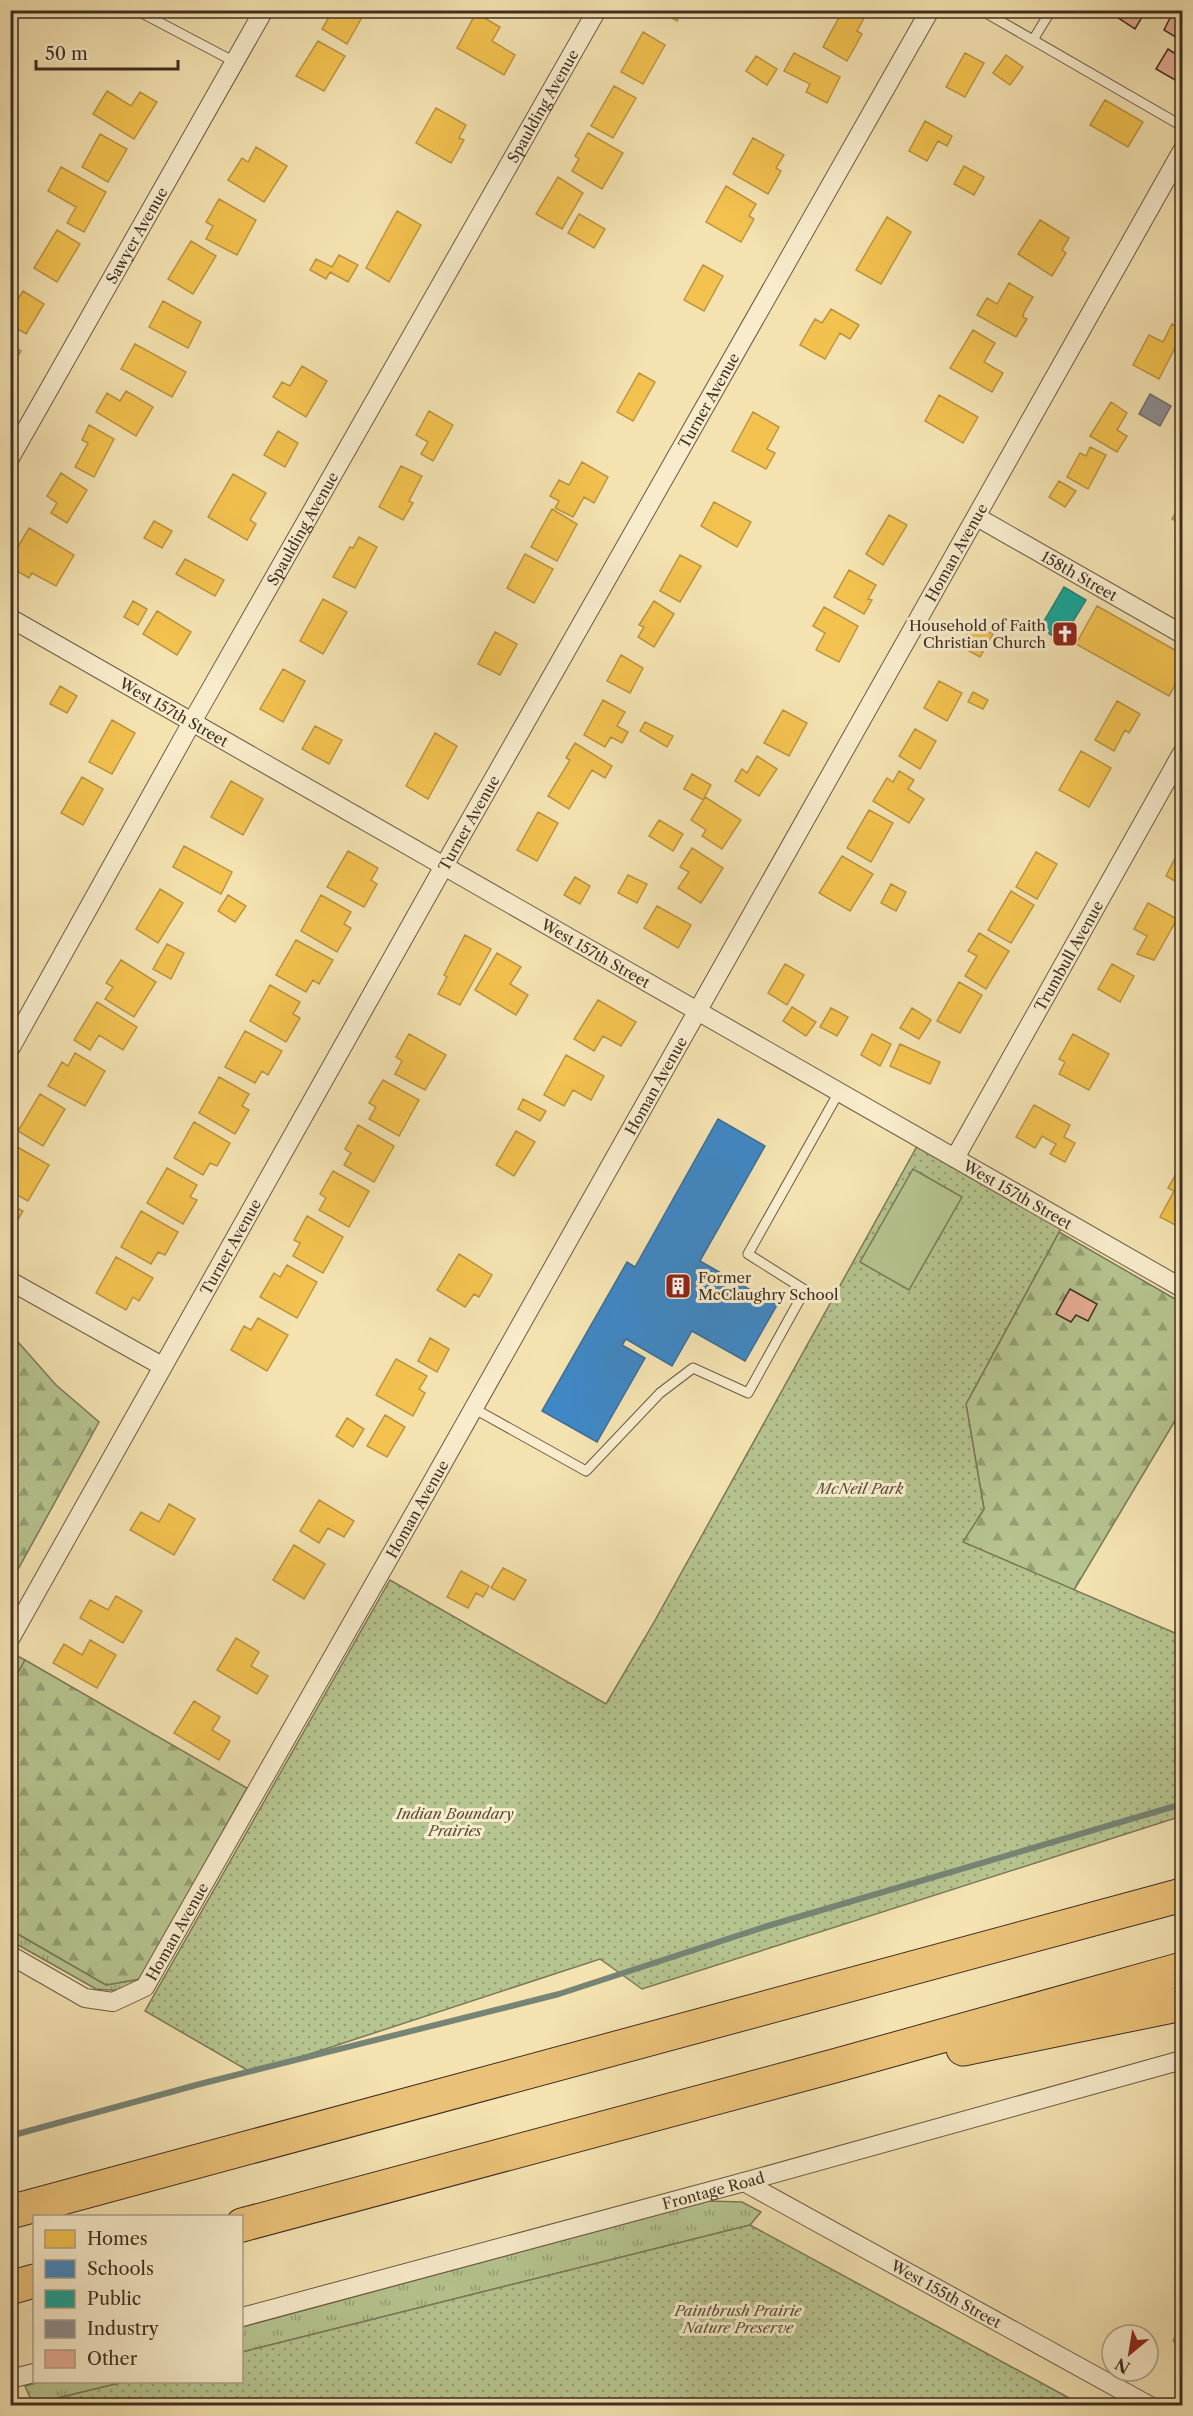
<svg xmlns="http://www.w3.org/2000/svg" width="1193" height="2416" viewBox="0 0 1193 2416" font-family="'Libre Caslon Text',serif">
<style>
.grass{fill:url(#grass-tufts);stroke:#7a7958;stroke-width:1.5}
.forest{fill:url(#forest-firs);stroke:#7a7958;stroke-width:1.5}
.park{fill:url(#park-dots);stroke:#7a7958;stroke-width:1.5}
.garden{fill:#b6c48f;stroke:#7a7958;stroke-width:1.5}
.homes{fill:#f2c14e;stroke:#bc9540;stroke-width:1.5}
.schools{fill:#3f88c5;stroke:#3f6d94;stroke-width:1.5}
.public{fill:#17a398;stroke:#238074;stroke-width:1.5}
.industry{fill:#8d8d92;stroke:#757070;stroke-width:1.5}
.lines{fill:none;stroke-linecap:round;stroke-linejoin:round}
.stream{stroke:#768474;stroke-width:6}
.building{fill:#e6ac93;stroke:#3e2e20;stroke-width:1.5}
.lane-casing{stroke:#6c5b44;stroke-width:11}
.street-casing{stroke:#6c5b44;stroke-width:20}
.highway-casing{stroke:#3e2e20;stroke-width:35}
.lane{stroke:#f8eccc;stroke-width:9}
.street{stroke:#f8eccc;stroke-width:18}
.highway{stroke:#eac178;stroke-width:33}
.labels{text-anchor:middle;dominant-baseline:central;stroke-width:6;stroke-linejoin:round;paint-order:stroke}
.street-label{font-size:15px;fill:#3e2e20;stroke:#f8eccc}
.poi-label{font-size:15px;fill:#3e2e20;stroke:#f8eccc;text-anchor:end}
.park-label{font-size:15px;font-style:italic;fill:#564c36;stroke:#f8eccc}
</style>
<defs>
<pattern id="grass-tufts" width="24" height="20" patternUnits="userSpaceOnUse" patternTransform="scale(1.5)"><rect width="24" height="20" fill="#b6c48f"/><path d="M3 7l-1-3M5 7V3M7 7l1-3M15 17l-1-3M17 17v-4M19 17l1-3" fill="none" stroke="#95a074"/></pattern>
<pattern id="forest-firs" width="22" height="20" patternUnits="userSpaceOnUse" patternTransform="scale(1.5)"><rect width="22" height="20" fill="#b6c48f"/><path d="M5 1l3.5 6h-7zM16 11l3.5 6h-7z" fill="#95a074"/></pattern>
<pattern id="park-dots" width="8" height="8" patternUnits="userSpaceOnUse" patternTransform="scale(1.5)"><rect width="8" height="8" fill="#b6c48f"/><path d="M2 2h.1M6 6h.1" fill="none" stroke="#95a074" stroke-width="1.8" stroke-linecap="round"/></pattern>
</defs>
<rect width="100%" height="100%" fill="#f4e2b1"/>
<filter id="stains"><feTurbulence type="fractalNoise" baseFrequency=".00333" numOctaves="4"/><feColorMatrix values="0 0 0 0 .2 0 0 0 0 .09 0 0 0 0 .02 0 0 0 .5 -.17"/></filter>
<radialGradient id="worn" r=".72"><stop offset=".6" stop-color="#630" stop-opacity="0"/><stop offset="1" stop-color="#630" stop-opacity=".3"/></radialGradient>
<path class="grass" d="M12 1653 25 1660 11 1686V1656Z
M11 1930 106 1985 140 1979 124 1991 96 1989 11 1941Z
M709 2201 742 2202 761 2212 750 2225 242 2352V2327Z
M40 2382H124L33 2404 25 2386Z"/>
<path class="forest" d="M1059 1232 1182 1303V1409L1074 1590 962 1542 984 1509 966 1404Z
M11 1334 56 1385 99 1422 16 1573 10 1570Z
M25 1660 247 1788 140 1979 106 1985 11 1930V1686Z"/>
<path class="park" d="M921 1139 1065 1221 966 1404 984 1509 963 1542 1182 1636V1816L642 1989 600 1959 252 2073 145 2011 390 1580 606 1704 653 1624Z
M750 2225 1082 2405 33 2404 124 2382H242V2352Z"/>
<path class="garden" d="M913 1169 962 1197 909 1290 860 1262Z"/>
<path class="homes" d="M333 10H366L347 44 322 29Z
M658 10H682L677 21Z
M843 10H850L864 18 857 31 862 34 847 61 823 47Z
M476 13 500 27 492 41 515 55 504 75 457 48Z
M643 32 665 45 643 84 621 72Z
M318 41 345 56 324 91 296 76Z
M794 53 840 77 827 103 806 92 810 84 784 71Z
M965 53 984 63 965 97 946 87Z
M1006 55 1023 67 1010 85 993 73Z
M756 56 777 69 767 85 746 71Z
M614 86 636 98 613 138 591 126Z
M107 91 131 106 140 92 157 102 134 139 93 114Z
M1105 100 1143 122 1128 147 1090 125Z
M436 108 466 125 459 138 464 140 451 163 416 143Z
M925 121 952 136 947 146 938 141 927 161 909 151Z
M588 133 623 153 602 189 572 171 579 159 575 156Z
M100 134 127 149 108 182 82 167Z
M753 138 784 155 776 168 781 171 768 194 733 174Z
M256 147 287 166 264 202 228 180 242 158 248 162Z
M964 166 984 177 974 195 954 184Z
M61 167 106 192 84 232 67 223 76 207 48 191Z
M558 177 583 193 562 229 536 214Z
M726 186 756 204 749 216 754 219 741 242 706 222Z
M219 199 256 220 237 255 206 239 213 226 206 222Z
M397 211 421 225 389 282 366 268Z
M579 214 605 229 594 248 568 233Z
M887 217 911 232 881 284 856 270Z
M1040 220 1069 238 1062 250 1066 253 1052 276 1018 254Z
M57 230 80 244 57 282 34 268Z
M191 241 216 256 193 294 168 279Z
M339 255 358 265 348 282 330 272 326 279 310 270 316 259 332 267Z
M703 265 723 276 704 311 684 300Z
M1182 281V293L1177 290Z
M1009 283 1033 297 1024 312 1023 317 1027 319 1016 337 977 315 987 298 997 304Z
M23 291 44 304 26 334 10 324V312Z
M163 301 201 322 188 348 149 327Z
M831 309 859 325 850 339 840 333 825 359 800 345 815 319 822 323Z
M1172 324 1182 329V347L1177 344 1159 379 1133 365 1149 335 1163 342Z
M973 330 995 343 984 362 1003 373 992 392 950 368Z
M10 344 21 351 10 369Z
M135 344 186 372 172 397 121 369Z
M302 366 327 381 306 417 273 397 282 382 290 386Z
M639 373 655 382 633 421 617 412Z
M126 391 153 407 136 436 96 412 107 393 120 401Z
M939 395 978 417 963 443 925 421Z
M1111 402 1127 413 1117 430 1127 436 1117 452 1090 436Z
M429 411 453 425 433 461 421 454 428 442 416 435Z
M753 412 779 427 767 449 775 453 766 469 732 451Z
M89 425 114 439 94 477 75 467 88 443 82 440Z
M278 431 298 443 285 467 264 455Z
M1090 447 1106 455 1088 489 1067 477 1080 453 1086 456Z
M582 462 608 477 594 503 584 497 573 517 555 508 559 501 550 496 559 480 569 485Z
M401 466 422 476 409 501 413 503 403 520 379 507Z
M61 473 87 490 67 523 51 513 57 503 47 496Z
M233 474 266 493 250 520 256 524 247 540 208 517Z
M1059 481 1076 491 1065 507 1049 497Z
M1182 501V525L1172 519Z
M714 502 751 522 737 547 701 526Z
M552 509 577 524 557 561 531 547Z
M889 515 907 525 883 565 866 554Z
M154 521 172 531 162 548 144 538Z
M29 528 74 555 56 586 32 573 29 578 10 567V560Z
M359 537 377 547 355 588 333 577 350 547 353 548Z
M525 554 553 569 534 603 507 588Z
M680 555 701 566 680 602 660 591Z
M185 559 224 580 215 596 176 574Z
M849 570 876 585 868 599 872 600 864 614 834 597Z
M323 599 347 612 323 654 300 641Z
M133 601 147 609 138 625 124 617Z
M654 601 674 614 654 647 638 637 644 627 639 625Z
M1097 606 1182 654V672L1169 696 1076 644Z
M824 607 858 626 839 662 816 650 825 633 813 626Z
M157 611 191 632 177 655 143 634Z
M974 623 993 634 980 657 960 646Z
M495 632 517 644 500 675 478 664Z
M621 655 643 668 630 693 607 681Z
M283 669 305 681 283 722 260 709Z
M939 681 962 693 947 721 924 708Z
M60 686 77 696 67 713 50 704Z
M973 692 988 700 983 709 968 702Z
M603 700 625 712 617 726 628 732 622 743 611 737 605 747 584 735Z
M1117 701 1140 714 1129 733 1125 730 1114 751 1095 740Z
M783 710 807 723 789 756 764 743Z
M112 720 135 733 112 774 89 762Z
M645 722 673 736 667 747 640 731Z
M315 726 342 740 329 764 302 749Z
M915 729 936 741 920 769 899 756Z
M435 733 457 746 428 799 406 786Z
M575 743 612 766 605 778 592 770 569 809 548 796 570 760 566 758Z
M1081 751 1111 768 1089 807 1059 790Z
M757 756 777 769 759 796 735 781 742 769 747 773Z
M899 771 914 780 908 789 924 799 909 823 873 801 887 778 893 782Z
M692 774 711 785 703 800 684 789Z
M82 777 103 789 83 825 61 813Z
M231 781 263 799 243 835 211 817Z
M705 797 741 820 722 849 702 836 706 830 691 820Z
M869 810 893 823 871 862 847 848Z
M538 812 558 823 537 861 517 850Z
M659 820 683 834 673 851 649 836Z
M1182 844V885L1166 876Z
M184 846 232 872 221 894 173 867Z
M692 848 723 868 701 903 678 888 689 872 680 867Z
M348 851 378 868 371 880 377 884 364 907 327 887Z
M1036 852 1057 864 1037 899 1016 887Z
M842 856 873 874 850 911 819 893Z
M628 875 647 884 637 903 618 893Z
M575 877 590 886 580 904 564 895Z
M891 884 906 892 896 911 881 903Z
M160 889 183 903 158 943 136 929Z
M1011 891 1034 905 1011 943 988 930Z
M228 895 246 906 235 922 218 911Z
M321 895 351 912 344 924 351 928 337 952 301 931Z
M1148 903 1177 919 1154 960 1137 954 1147 936 1134 929Z
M657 906 691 925 678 948 644 928Z
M979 933 1009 951 986 989 965 976 977 956 968 951Z
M10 934 17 937 10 949Z
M465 935 491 949 460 1005 438 994 447 977 444 975Z
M296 940 333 960 319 984 313 980 306 992 276 975Z
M167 944 184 953 171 979 153 969Z
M497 953 521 967 510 984 528 995 516 1015 475 990Z
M121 960 156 982 134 1017 105 999 113 987 106 983Z
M785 964 804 975 787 1005 768 993Z
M1112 964 1134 976 1120 1002 1098 989Z
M959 982 982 995 960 1033 937 1021Z
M270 985 300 1002 293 1014 300 1018 286 1042 250 1021Z
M598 1000 636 1022 621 1046 603 1036 594 1051 574 1039Z
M97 1002 137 1027 123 1050 99 1035 90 1050 74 1040Z
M792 1007 816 1022 806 1036 783 1021Z
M831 1008 848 1017 837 1036 820 1027Z
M912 1008 931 1020 919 1039 900 1028Z
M245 1031 282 1051 268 1075 262 1071 255 1083 225 1067Z
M409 1034 446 1055 425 1090 395 1074 402 1061 396 1057Z
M872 1034 891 1044 880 1066 861 1055Z
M1073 1034 1109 1054 1089 1090 1059 1074 1065 1062 1059 1059Z
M900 1044 940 1062 930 1084 890 1066Z
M75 1053 105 1071 85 1106 48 1086 62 1062 68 1066Z
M566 1055 604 1076 591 1100 573 1090 564 1106 544 1095Z
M219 1077 249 1094 242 1106 249 1110 235 1134 199 1113Z
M383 1080 419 1100 399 1136 369 1119 376 1107 369 1103Z
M40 1094 65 1109 43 1146 18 1131Z
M523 1099 546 1111 540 1121 518 1109Z
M1034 1105 1070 1125 1064 1137 1075 1143 1065 1162 1050 1154 1056 1144 1042 1136 1035 1148 1016 1137Z
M194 1122 230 1143 217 1166 210 1163 203 1175 174 1158Z
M358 1125 394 1146 374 1182 344 1165 351 1153 345 1149Z
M516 1131 535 1142 514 1176 496 1165Z
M12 1144 49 1165 28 1201 10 1191Z
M167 1168 197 1185 190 1197 197 1200 183 1224 147 1203Z
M333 1171 369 1191 349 1227 319 1210 326 1198 320 1194Z
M1176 1174 1182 1177 1181 1228 1160 1217 1174 1191 1168 1188Z
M10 1204 23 1211 10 1233Z
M141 1211 178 1232 165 1255 158 1252 151 1264 121 1247Z
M307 1216 343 1237 323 1273 293 1256 300 1243 294 1240Z
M459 1254 492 1275 479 1297 474 1294 465 1307 437 1290Z
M116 1257 153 1278 139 1301 133 1297 126 1310 96 1293Z
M287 1265 317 1282 297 1318 260 1297 274 1273 280 1277Z
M258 1318 288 1335 267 1371 231 1350 244 1326 251 1330Z
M430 1338 449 1349 437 1372 418 1361Z
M396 1359 427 1376 419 1389 425 1393 413 1416 376 1395Z
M385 1415 405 1427 387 1457 367 1446Z
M347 1418 364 1429 353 1447 336 1436Z
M319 1500 354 1521 344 1537 328 1528 319 1543 300 1531Z
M169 1504 195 1519 174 1555 130 1530 141 1512 159 1522Z
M294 1545 325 1564 304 1599 273 1580Z
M503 1568 526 1580 514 1600 491 1588Z
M461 1571 489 1586 483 1597 476 1593 468 1608 447 1597Z
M116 1596 142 1611 123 1643 80 1618 90 1600 108 1610Z
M236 1638 259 1652 251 1666 268 1676 257 1694 217 1670Z
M90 1640 116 1655 97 1688 53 1663 64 1644 82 1655Z
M194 1701 220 1717 212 1730 230 1741 219 1760 174 1733Z
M1182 2323V2347L1173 2341Z"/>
<path class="schools" d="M718 1119 765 1146 700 1261 777 1305 745 1361 692 1331 672 1366 626 1339 622 1345 645 1358 597 1442 542 1411 627 1262 635 1267Z"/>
<path class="public" d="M1064 587 1086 600 1061 641 1040 628Z"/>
<path class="industry" d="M1150 394 1171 406 1160 426 1139 414Z"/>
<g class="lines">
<path class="stream" d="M10 2136 200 2084 559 1994 764 1927 1182 1804"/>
</g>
<path class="building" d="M1106 10H1152L1150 15 1145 12 1135 29Z
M1174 10H1182V41L1164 30Z
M1168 49 1182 58V84L1156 69Z
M1070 1289 1097 1304 1088 1321 1076 1315 1071 1322 1056 1314Z"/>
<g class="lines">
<defs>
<path id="lane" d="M136 10 235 62
M981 10 1182 126
M1033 40 1050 12
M473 1408 586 1471 660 1393 693 1368 748 1393 805 1290 748 1254 839 1092"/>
<g id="street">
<path id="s1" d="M10 458 264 10"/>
<path id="s2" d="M977 517 1182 634"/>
<path id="s3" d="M10 618 1182 1288"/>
<path id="s4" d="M10 1049 192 722 597 10"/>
<path id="s5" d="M955 1158 1182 753"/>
<path d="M10 1281 162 1366"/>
<path id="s6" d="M10 1639 444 866 930 10"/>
<path id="s7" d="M10 1955 85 1998 113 2002 145 1987 431 1484 1182 151"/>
<path id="s8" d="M744 2182 1150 2406"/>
<path id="s9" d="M242 2317 744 2182 1182 2060"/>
<path d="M10 2379 34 2373"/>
</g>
<path id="highway" d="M963 2049 1182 2004
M10 2212 1182 1895
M242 2225 834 2066 1182 1969
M10 2288 34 2281"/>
</defs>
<use href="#lane" class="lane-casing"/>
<use href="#street" class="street-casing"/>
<use href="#highway" class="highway-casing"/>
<use href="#lane" class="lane"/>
<use href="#street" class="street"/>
<use href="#highway" class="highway"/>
</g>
<defs>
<symbol id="church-square" viewBox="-11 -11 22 22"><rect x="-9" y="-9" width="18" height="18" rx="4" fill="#8f2418" stroke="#f8eccc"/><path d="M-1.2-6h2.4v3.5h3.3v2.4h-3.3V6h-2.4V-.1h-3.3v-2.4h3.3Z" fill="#fff"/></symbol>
<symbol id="building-square" viewBox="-11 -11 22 22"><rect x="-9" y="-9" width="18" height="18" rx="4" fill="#8f2418" stroke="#f8eccc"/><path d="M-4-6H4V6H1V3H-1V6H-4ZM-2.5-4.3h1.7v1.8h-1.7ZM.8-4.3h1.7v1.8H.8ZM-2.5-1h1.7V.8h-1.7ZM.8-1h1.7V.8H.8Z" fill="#fff"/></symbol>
</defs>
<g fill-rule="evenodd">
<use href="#church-square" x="1050" y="619" width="30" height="30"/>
<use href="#building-square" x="663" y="1271" width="30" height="30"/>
</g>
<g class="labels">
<g class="street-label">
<text stroke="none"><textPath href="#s4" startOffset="1083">Spaulding Avenue</textPath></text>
<text stroke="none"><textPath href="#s1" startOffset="256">Sawyer Avenue</textPath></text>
<text stroke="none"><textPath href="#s6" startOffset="1422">Turner Avenue</textPath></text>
<text stroke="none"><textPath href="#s4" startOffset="597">Spaulding Avenue</textPath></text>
<text stroke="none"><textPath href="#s7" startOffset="1798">Homan Avenue</textPath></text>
<text stroke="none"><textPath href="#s2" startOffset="118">158th Street</textPath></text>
<text stroke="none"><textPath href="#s3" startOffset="189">West 157th Street</textPath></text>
<text stroke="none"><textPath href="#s6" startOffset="936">Turner Avenue</textPath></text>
<text stroke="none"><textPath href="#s3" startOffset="675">West 157th Street</textPath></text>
<text stroke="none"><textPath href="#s5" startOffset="232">Trumbull Avenue</textPath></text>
<text stroke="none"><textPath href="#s7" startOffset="1186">Homan Avenue</textPath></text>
<text stroke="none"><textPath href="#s3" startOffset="1161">West 157th Street</textPath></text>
<text stroke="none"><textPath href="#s6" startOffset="450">Turner Avenue</textPath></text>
<text stroke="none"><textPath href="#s7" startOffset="700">Homan Avenue</textPath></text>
<text stroke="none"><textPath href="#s7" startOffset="214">Homan Avenue</textPath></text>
<text stroke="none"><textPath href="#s9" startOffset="488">Frontage Road</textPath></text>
<text stroke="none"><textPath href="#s8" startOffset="231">West 155th Street</textPath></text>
</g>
<g class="poi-label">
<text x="1046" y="625">Household of Faith<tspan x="1046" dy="17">Christian Church</tspan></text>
<text x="698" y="1277" text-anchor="start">Former<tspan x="698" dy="17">McClaughry School</tspan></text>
</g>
<g class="park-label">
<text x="860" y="1488">McNeil Park</text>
<text x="455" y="1813">Indian Boundary<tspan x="455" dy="17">Prairies</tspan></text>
<text x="738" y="2310">Paintbrush Prairie<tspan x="738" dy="17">Nature Preserve</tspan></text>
</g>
</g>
<rect width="1193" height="2416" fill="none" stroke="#f4e2b1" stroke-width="36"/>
<rect x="12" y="12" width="1169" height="2392" fill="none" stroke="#3e2e20" stroke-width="3"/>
<rect x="18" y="18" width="1157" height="2380" fill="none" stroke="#3e2e20" stroke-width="1.5"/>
<rect x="33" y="2215" width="210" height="168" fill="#f8eccc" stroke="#aea087" stroke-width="1.5"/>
<rect x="45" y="2230" width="30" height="18" fill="#f2c14e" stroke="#aea087" stroke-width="1.5"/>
<text x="87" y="2245" font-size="18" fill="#3e2e20">Homes</text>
<rect x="45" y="2260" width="30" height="18" fill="#3f88c5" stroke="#aea087" stroke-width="1.5"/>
<text x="87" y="2275" font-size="18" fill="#3e2e20">Schools</text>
<rect x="45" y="2290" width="30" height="18" fill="#17a398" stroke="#aea087" stroke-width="1.5"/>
<text x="87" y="2305" font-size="18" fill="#3e2e20">Public</text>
<rect x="45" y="2320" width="30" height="18" fill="#8d8d92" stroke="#aea087" stroke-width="1.5"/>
<text x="87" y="2335" font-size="18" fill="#3e2e20">Industry</text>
<rect x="45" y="2350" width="30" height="18" fill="#e6ac93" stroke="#aea087" stroke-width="1.5"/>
<text x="87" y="2365" font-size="18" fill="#3e2e20">Other</text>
<g transform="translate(1130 2353) rotate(210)"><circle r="28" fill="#f8eccc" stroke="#aea087" stroke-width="1.5"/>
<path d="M0-4.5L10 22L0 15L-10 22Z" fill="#8f2418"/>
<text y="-9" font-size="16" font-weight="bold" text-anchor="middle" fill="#3e2e20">N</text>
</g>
<path d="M36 60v9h142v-9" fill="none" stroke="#3e2e20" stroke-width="3"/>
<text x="45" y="60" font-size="18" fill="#3e2e20" stroke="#f8eccc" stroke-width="4.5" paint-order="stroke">50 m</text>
<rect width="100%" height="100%" filter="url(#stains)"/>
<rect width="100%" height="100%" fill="url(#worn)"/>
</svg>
